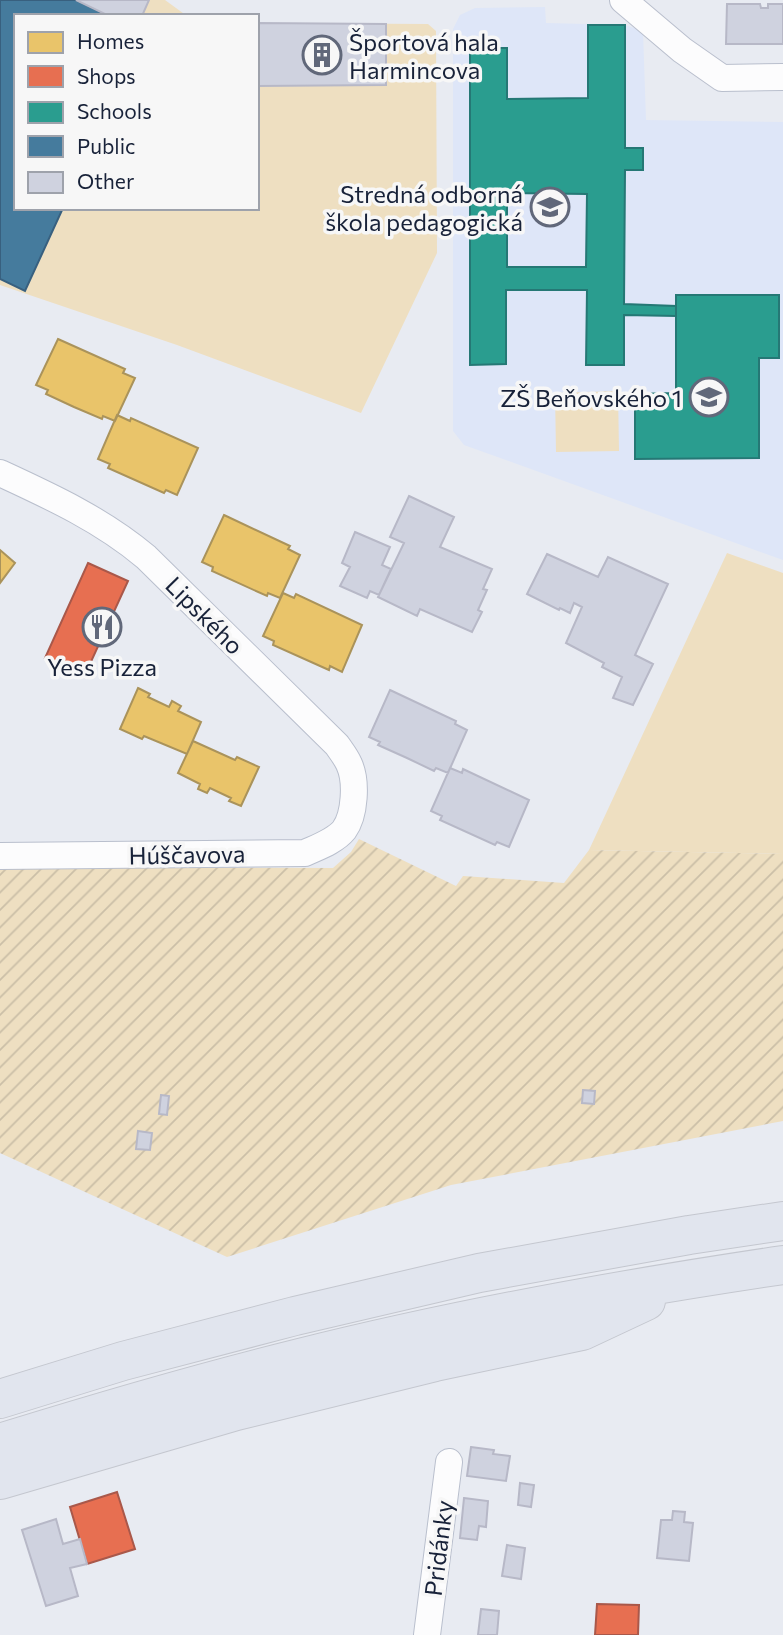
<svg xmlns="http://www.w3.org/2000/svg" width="783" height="1635" viewBox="0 0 783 1635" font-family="Commissioner,sans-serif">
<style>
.built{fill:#dee6f8}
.park{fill:#eedfc1}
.garden{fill:url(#garden-furrows)}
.homes{fill:#e9c46a;stroke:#aa935b;stroke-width:2}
.shops{fill:#e76f51;stroke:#a9584a;stroke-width:2}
.schools{fill:#2a9d8f;stroke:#257875;stroke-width:2;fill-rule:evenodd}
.public{fill:#457b9d;stroke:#38607f;stroke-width:2}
.building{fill:#cfd2df;stroke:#b7b8c7;stroke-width:2}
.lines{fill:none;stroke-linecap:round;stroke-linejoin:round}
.minor-casing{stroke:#b9bfcd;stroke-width:28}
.motorway-casing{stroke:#c4c7cf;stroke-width:40}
.minor{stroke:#fcfcfd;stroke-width:26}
.motorway{stroke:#e1e5ee;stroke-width:38}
.labels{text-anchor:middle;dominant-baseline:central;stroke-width:7;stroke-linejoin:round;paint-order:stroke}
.poi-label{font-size:24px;fill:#182239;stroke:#f7f7f7;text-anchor:end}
.street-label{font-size:24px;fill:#182239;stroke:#f7f7f7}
</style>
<defs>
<pattern id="garden-furrows" width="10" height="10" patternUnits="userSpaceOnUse" patternTransform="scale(1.75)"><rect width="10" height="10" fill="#eedfc1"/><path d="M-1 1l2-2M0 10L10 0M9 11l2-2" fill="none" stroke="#cbbfa7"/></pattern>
</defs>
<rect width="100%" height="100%" fill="#e8ebf2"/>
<path class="built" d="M545 7 546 23 625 25 643 31 646 120 783 122V560L464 445 453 431V29L460 15 475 8Z"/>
<path class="park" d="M0 0H165L187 16H16V208H257V23L428 24 436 31 437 253 361 413 177 345 0 285Z
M618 391 619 451 556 452 555 393Z
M727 553 783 573V854L589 850Z"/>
<path class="garden" d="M359 839 456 886 463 876 564 883 589 850 783 854V1121L451 1185 227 1257 0 1153V867L333 868 351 852Z"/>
<path class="homes" d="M58 339 125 369 123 373 135 378 115 421 103 416 102 419 74 407 46 394 48 390 36 385Z
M117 415 130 421 131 418 198 448 177 495 166 490 164 493 108 468 110 464 98 459Z
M224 515 290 546 288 549 300 555 280 598 268 593 267 596 212 571 213 567 202 562Z
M0 550 15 563 0 583Z
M283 593 294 598 296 594 362 625 342 672 330 666 329 670 273 645 274 641 263 636Z
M138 688 150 694 148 697 169 707 172 701 181 706 178 711 201 722 187 754 144 736 142 739 120 729Z
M193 741 235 760 237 757 259 767 241 806 229 801 231 798 210 788 207 793 198 789 200 784 178 773Z"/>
<path class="shops" d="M88 563 128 581 84 677 45 658Z
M117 1492 135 1549 87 1564 70 1507Z
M597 1604 639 1605 638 1635H595Z"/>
<path class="schools" d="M588 25H625V148H643V170H625L624 304 676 306V316L624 315V365H586L587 290H506V364L470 365V48H507V99L588 98ZM507 193 587 194 586 267H507Z
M676 295H779V358H759V458L635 459V394L676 393Z"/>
<path class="public" d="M0 0H76L109 16H16V208H63L25 291 0 279Z"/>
<path class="building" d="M76 0H149L142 16H109Z
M727 4H760L761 8H768V4H783V44H726Z
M257 23 386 24V85L257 86Z
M409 496 454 517 440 547 492 569 483 589 487 590 478 610 482 612 472 632 420 609 417 616 378 597 404 543 390 537Z
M355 532 390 547 382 565 391 569 379 595 370 591 367 598 340 586 350 567 342 563Z
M547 554 598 577 608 557 668 584 635 655 653 664 633 705 613 698 622 677 602 667 604 663 566 643 582 607 574 603 570 613 560 608 559 610 527 594Z
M390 690 456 721 455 724 467 730 448 773 436 768 434 771 407 758 378 745 380 742 369 737Z
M450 768 462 773 463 769 529 800 509 847 497 842 495 845 440 820 442 816 431 811Z
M583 1090 595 1091 594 1104 582 1103Z
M161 1095 169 1096 167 1115 159 1114Z
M138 1131 152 1133 150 1150 136 1149Z
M471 1447 494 1450 493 1454 510 1456 506 1481 467 1476Z
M520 1483 534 1485 531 1507 518 1505Z
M464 1498 488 1501 486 1527 479 1526 477 1540 460 1538Z
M673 1511 685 1512 684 1522 693 1523 689 1561 657 1558 661 1520H672Z
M56 1519 63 1544 80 1539 87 1564 70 1568 78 1596 46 1606 22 1530Z
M507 1545 525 1548 521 1579 502 1576Z
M481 1609 499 1611 497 1635H478Z"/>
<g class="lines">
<defs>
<path id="minor" d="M623 0 682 50 722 78 783 77
M0 473C52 497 102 520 146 557L337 745C341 751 346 757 349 764 357 781 355 815 344 830 335 841 318 847 305 853L0 856
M427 1635 449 1462"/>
<path id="motorway" d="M0 1399 123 1361 295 1316 479 1273 689 1235 783 1221
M0 1443C100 1412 199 1383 300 1358 459 1318 621 1289 783 1265
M0 1480 236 1411 435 1362 582 1331 646 1301"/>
</defs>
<use href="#minor" class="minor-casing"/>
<use href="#motorway" class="motorway-casing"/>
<use href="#minor" class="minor"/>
<use href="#motorway" class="motorway"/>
</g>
<defs>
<symbol id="building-ring" viewBox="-11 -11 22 22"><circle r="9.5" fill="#f7f7f7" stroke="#61687a" stroke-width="1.5"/><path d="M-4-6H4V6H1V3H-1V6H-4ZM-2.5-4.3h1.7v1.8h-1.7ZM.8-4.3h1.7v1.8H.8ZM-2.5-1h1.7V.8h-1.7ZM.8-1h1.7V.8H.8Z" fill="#61687a"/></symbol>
<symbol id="school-ring" viewBox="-11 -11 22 22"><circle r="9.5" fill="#f7f7f7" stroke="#61687a" stroke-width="1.5"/><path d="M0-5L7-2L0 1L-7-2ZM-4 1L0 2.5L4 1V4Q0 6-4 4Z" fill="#61687a"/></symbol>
<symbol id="restaurant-ring" viewBox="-11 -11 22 22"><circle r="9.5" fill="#f7f7f7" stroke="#61687a" stroke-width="1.5"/><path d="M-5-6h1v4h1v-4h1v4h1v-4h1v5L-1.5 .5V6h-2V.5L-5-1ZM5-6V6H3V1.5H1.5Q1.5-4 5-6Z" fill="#61687a"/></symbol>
</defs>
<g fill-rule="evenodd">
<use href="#building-ring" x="300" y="33" width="44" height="44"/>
<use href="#school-ring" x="528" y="185" width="44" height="44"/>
<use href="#school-ring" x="687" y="375" width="44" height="44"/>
<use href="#restaurant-ring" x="80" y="605" width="44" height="44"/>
</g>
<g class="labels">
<g class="poi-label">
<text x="349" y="41" text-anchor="start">Športová hala<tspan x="349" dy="28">Harmincova</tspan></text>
<text x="523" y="193">Stredná odborná<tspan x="523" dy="28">škola pedagogická</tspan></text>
<text x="682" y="397">ZŠ Beňovského 1</text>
<text x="102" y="666" text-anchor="middle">Yess Pizza</text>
</g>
<g class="street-label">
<text transform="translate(205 615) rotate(45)">Lipského</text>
<text transform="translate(187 854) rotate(-1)">Húščavova</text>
<text transform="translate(438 1548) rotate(-83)">Pridánky</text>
</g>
</g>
<rect x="14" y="14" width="245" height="196" fill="#f7f7f7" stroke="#9ea2ab" stroke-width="2"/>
<rect x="28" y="32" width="35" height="21" fill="#e9c46a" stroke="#9ea2ab" stroke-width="2"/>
<text x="77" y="49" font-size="21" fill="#182239">Homes</text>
<rect x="28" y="66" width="35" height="21" fill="#e76f51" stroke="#9ea2ab" stroke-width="2"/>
<text x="77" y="84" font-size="21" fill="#182239">Shops</text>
<rect x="28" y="102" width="35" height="21" fill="#2a9d8f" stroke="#9ea2ab" stroke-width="2"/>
<text x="77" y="119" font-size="21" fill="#182239">Schools</text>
<rect x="28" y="136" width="35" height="21" fill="#457b9d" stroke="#9ea2ab" stroke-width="2"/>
<text x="77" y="154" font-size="21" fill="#182239">Public</text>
<rect x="28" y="172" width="35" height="21" fill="#cfd2df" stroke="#9ea2ab" stroke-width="2"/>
<text x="77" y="189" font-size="21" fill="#182239">Other</text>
</svg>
